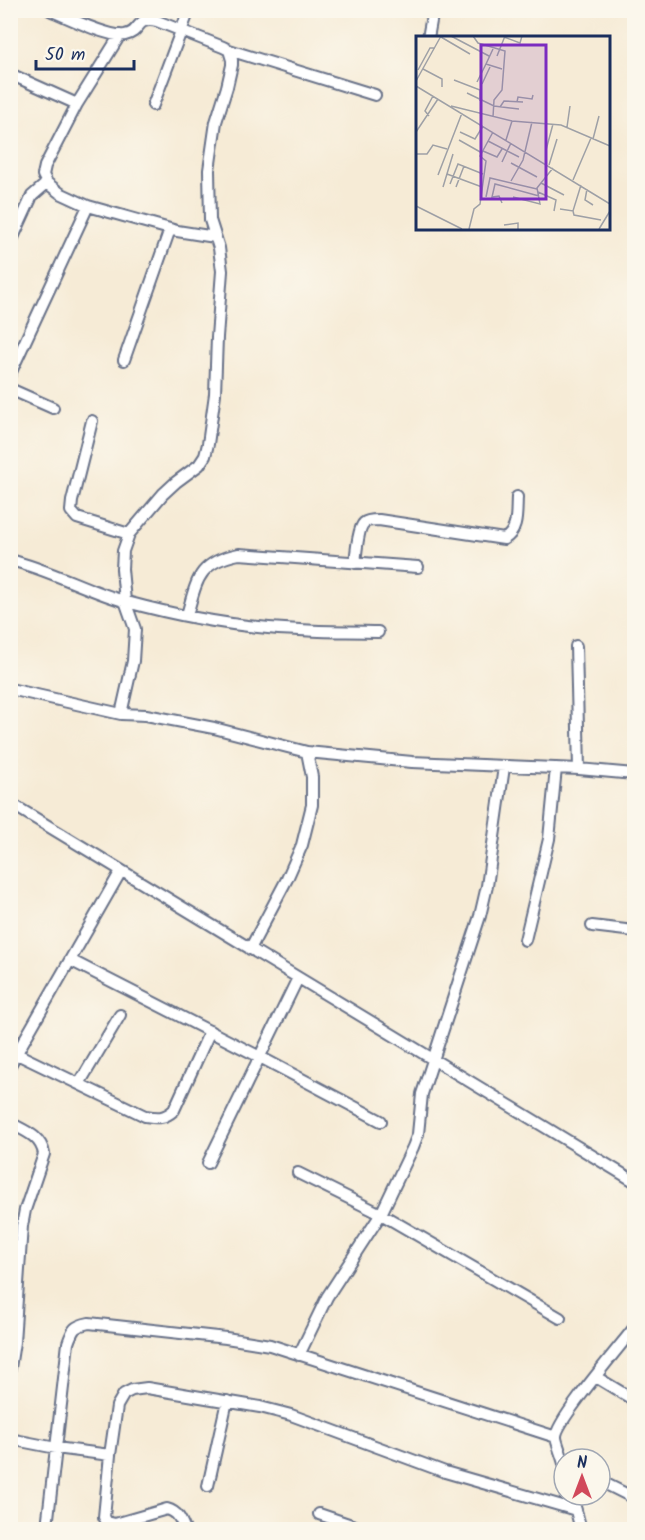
<svg xmlns="http://www.w3.org/2000/svg" width="645" height="1540" viewBox="0 0 645 1540" font-family="Kalam,sans-serif">
<style>
.lines{fill:none;stroke-linecap:round;stroke-linejoin:round}
.street-casing{stroke:#687188;stroke-width:14}
.street{stroke:#fff;stroke-width:10}
.inset-road{fill:none;stroke:#9ea0a6;stroke-width:1.5}
.view{fill:#7b2cbf;fill-opacity:0.15;stroke:#7b2cbf;stroke-width:3}
.inset-edge{fill:none;stroke:#1b2f5e;stroke-width:3}
</style>
<rect width="100%" height="100%" fill="#fbf7ec"/>
<filter id="ink" filterUnits="userSpaceOnUse"><feTurbulence type="fractalNoise" baseFrequency=".0167" numOctaves="2"/><feDisplacementMap in="SourceGraphic" scale="12" xChannelSelector="R" yChannelSelector="G"/><feConvolveMatrix kernelMatrix="1 2 1 2 8 2 1 2 1" color-interpolation-filters="sRGB"/></filter>
<filter id="wash" filterUnits="userSpaceOnUse"><feTurbulence type="fractalNoise" baseFrequency=".008" numOctaves="4" result="noise"/><feDisplacementMap in="SourceGraphic" scale="24" xChannelSelector="R" yChannelSelector="G"/><feGaussianBlur stdDeviation="1.35" result="paint"/><feColorMatrix in="noise" values="0 0 0 0 0 0 0 0 0 0 0 0 0 0 0 0 0 1.4 0 .05"/><feComposite in="paint" operator="in"/></filter>
<g filter="url(#wash)">
<rect width="100%" height="100%" fill="#f6ebd6"/>
</g>
<g filter="url(#ink)">
<g class="lines">
<defs>
<path id="street" d="M50 10C66 17 110 38 125 35 142 32 135 16 157 21L223 47 229 50 232 60V65L227 87 216 122 209 170 210 220 219 248 222 271 217 337 215 394 208 444 205 456 199 465 176 482 163 494 129 534 123 551 122 569 125 601 135 629 133 661 121 714
M120 35 77 104 45 166 43 175 47 183 60 193 88 206 177 231 215 237
M428 38 433 10
M229 50 375 95
M10 74 77 104
M153 105 189 10
M10 244 32 196 47 183
M124 360 170 229
M10 374 88 206
M10 389 53 408
M92 421 72 501 71 511 77 518 129 534
M10 560C51 570 87 591 127 602 182 617 243 628 300 630 326 632 352 631 378 632
M355 563C356 555 358 528 364 523 367 520 375 520 379 520L504 539C519 531 516 512 517 497
M187 615C197 580 198 562 239 554L418 567
M576 646 579 769
M10 689 121 714 146 715 214 728 307 752 412 762 579 769 634 774
M10 803 634 1181
M592 926 634 931
M525 940 549 839 556 768
M250 949 287 879 302 845 312 805V777L307 752
M70 960 260 1057 381 1121
M17 1054 145 1116C158 1118 164 1119 174 1110L210 1031
M10 1065 121 871
M79 1084 120 1015
M10 1123C25 1131 41 1136 44 1154L25 1210 22 1226 14 1342 10 1368
M208 1163 298 978
M298 1173 381 1214 560 1318
M299 1355 327 1297 381 1214 413 1147 418 1134 422 1094 480 916 487 886 504 767
M596 1377 634 1400
M10 1439 56 1448 110 1455
M564 1464C563 1458 556 1442 556 1437 555 1422 622 1344 634 1328
M600 1481 634 1498
M208 1486 227 1401
M572 1495 581 1530
M319 1514 366 1530
M48 1518 68 1343C73 1329 74 1326 89 1323L226 1338 270 1345 556 1437
M185 1530C181 1520 178 1512 167 1509L115 1524 107 1522 104 1517 110 1455 117 1406 124 1394 132 1390 147 1388 260 1407 291 1415 445 1472 576 1510"/>
</defs>
<use href="#street" class="street-casing"/>
<use href="#street" class="street"/>
</g>
</g>
<g transform="translate(416 36)">
<rect width="194" height="194" fill="#f6ebd6"/>
<path class="inset-road" d="M35 0 73 20M57 0 62 7 89 15 86 54 78 64 77 81M25 1 54 18M88 1 104 7 106 0M77 13 70 28 86 33M81 20 89 0M7 33 26 43V51M2 34 14 12H19M38 44 64 54V65M0 45 25 0M61 46 70 28M66 48 74 31M0 50 194 168M51 57 78 70 103 73M101 66 102 61 116 63 117 59M35 70 96 85 145 89 194 110M84 71 88 65 107 66M13 80 9 75 17 60M151 91 154 70M0 96 22 63M44 96 59 103 67 90M177 103 183 80M43 104 66 117M90 104 96 85M72 105 103 121M130 114 137 88M67 115 81 121 86 113M0 118H11L17 109 31 113M86 126 95 107M95 127 121 141M133 129 141 103M31 138 66 151M22 139 46 77M157 144 175 102M95 145 107 124 116 86M125 147 148 159M34 148 42 128 67 138M27 151 37 118M40 151 48 130M171 153 169 164 177 169M122 156 140 164 138 175M70 161 74 142 121 153M97 161 124 168 121 152 137 132M86 167 83 160 76 161 79 148 123 160M0 170 46 193M144 173 157 175 165 149M157 175 158 179 185 184M88 189 102 187V193M53 193 58 173 64 168 70 125 64 120 77 96M183 193 194 175"/>
<path class="view" d="M65 9H130V163H65Z"/>
<rect width="194" height="194" class="inset-edge"/>
</g>
<rect width="645" height="1540" fill="none" stroke="#fbf7ec" stroke-width="36"/>
<g transform="translate(582 1477)"><circle r="28" fill="#fbf7ec" stroke="#a1a7b3" stroke-width="1.5"/>
<path d="M0-4.5L10 22L0 15L-10 22Z" fill="#d1495b"/>
<text y="-9" font-size="16" font-weight="bold" text-anchor="middle" fill="#1b2f5e">N</text>
</g>
<path d="M36 60v9h98v-9" fill="none" stroke="#1b2f5e" stroke-width="3"/>
<text x="45" y="60" font-size="18" fill="#1b2f5e" stroke="#fbf7ec" stroke-width="4.5" paint-order="stroke">50 m</text>
</svg>
